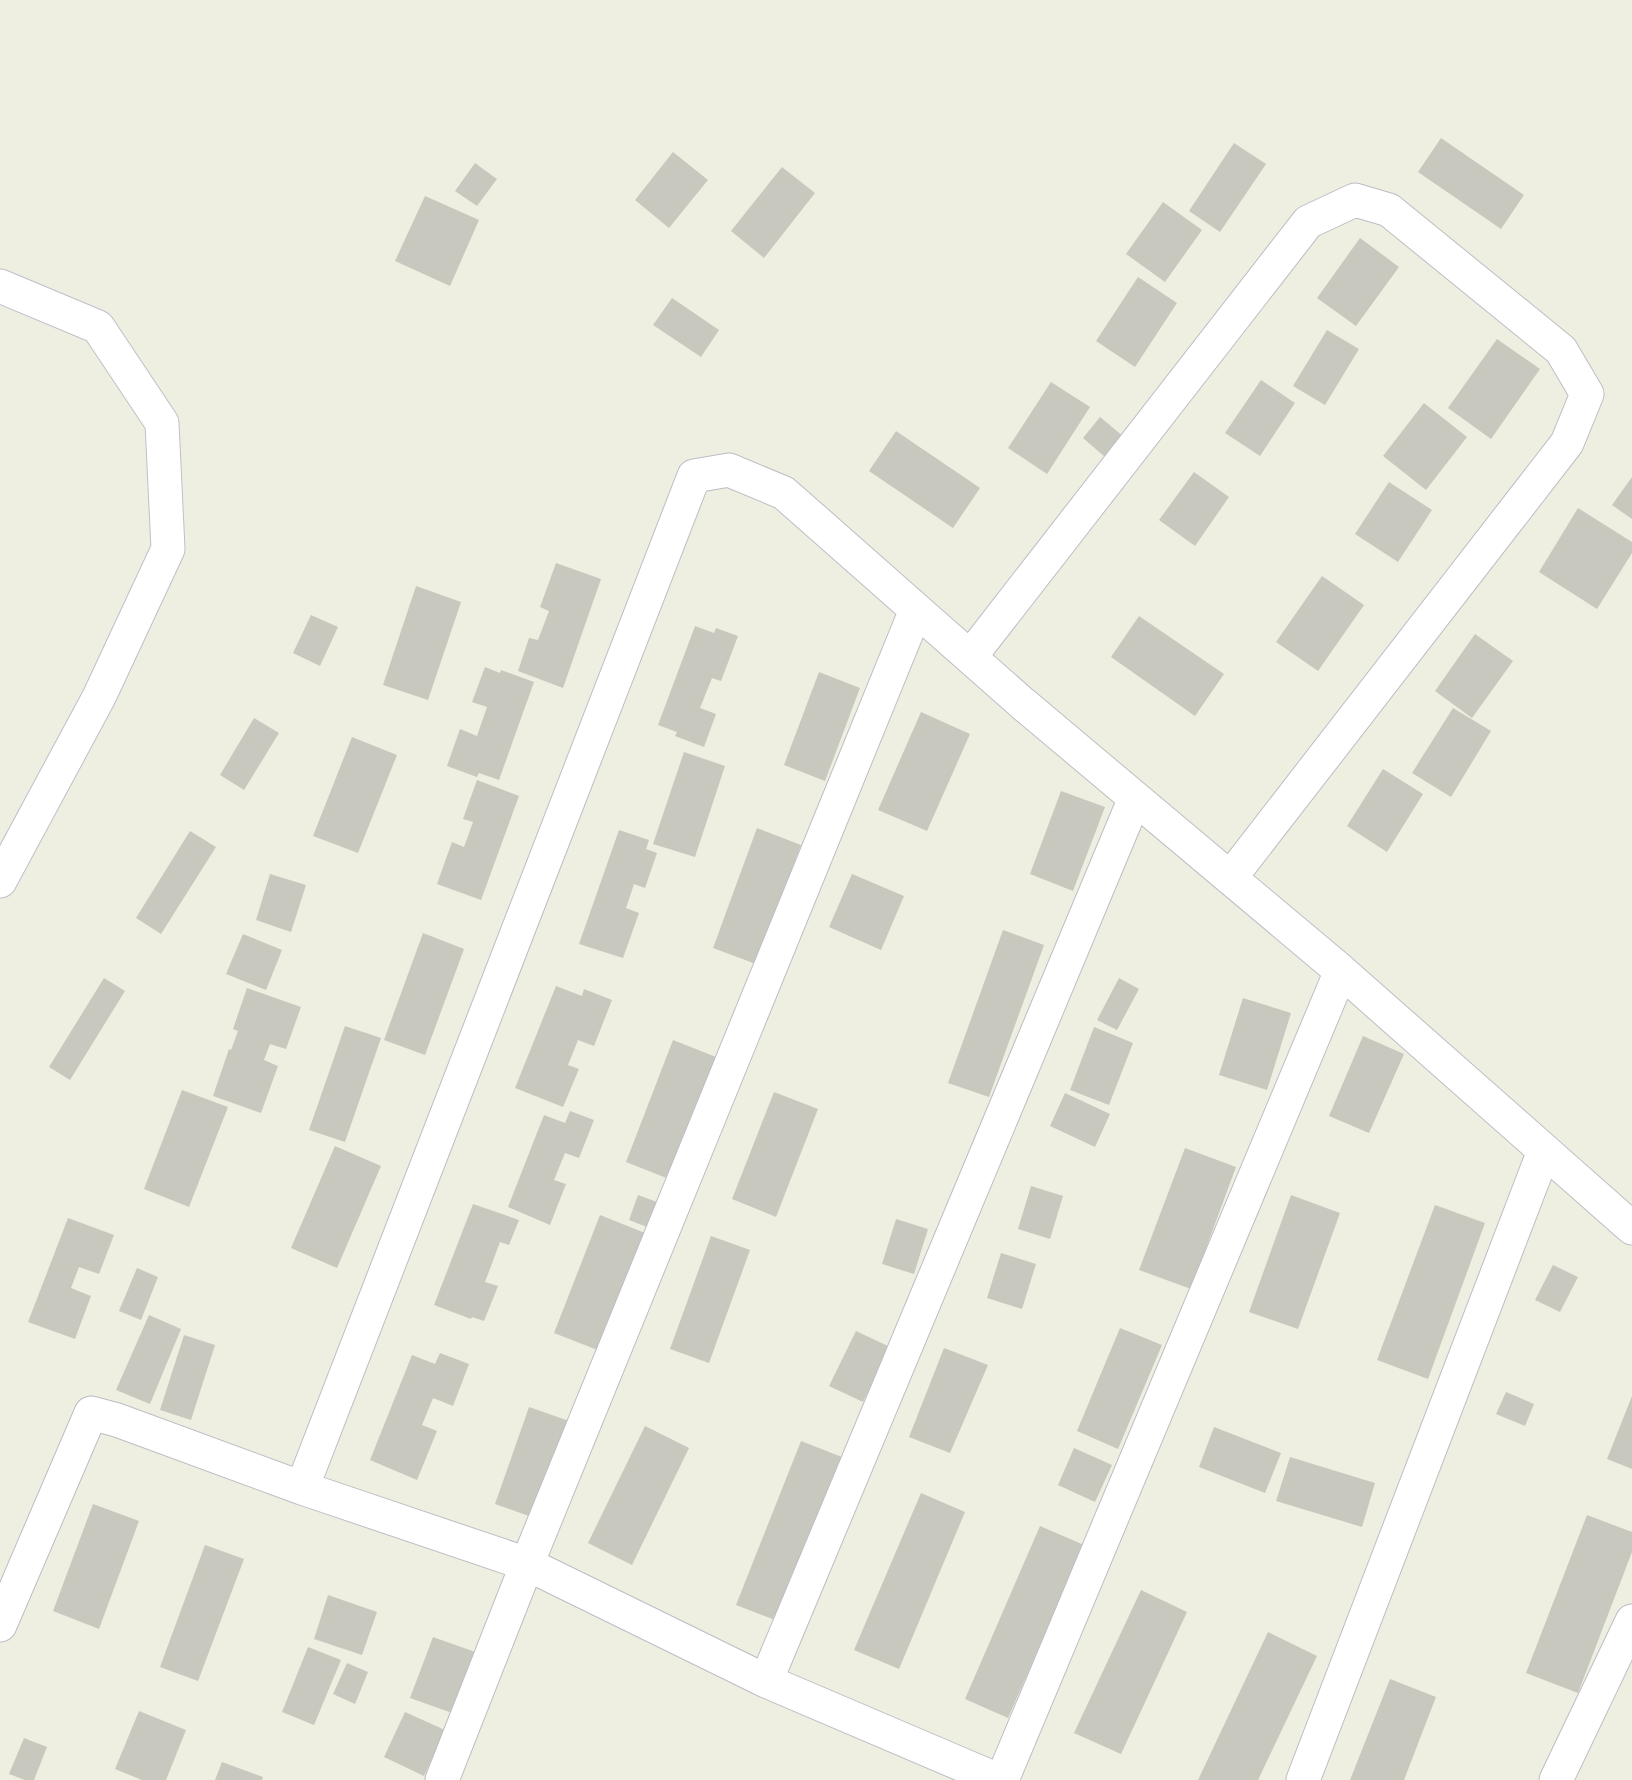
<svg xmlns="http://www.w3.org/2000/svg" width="1632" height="1780" viewBox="0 0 1632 1780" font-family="Inter,sans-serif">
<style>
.building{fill:#c9c8be}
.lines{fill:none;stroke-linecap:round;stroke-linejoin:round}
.street-casing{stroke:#bcbec4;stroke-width:35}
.secondary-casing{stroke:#bec0c9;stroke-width:35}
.street{stroke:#fff;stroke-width:33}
.secondary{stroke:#fff;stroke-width:33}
</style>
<rect width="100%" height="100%" fill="#eeeee1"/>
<path class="building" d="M1441 138 1524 195 1501 229 1418 172Z
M1234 143 1266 164 1220 232 1189 211Z
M673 152 708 180 669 228 635 200Z
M475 163 497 179 477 206 455 191Z
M782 167 815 193 764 258 731 231Z
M425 196 479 220 450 286 395 261Z
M1163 202 1202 230 1165 282 1126 254Z
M1360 238 1399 267 1356 326 1317 298Z
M1138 277 1177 303 1135 367 1096 341Z
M672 298 719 330 701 357 653 325Z
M1327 330 1359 349 1325 405 1293 386Z
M1497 339 1540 369 1491 439 1448 408Z
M1261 380 1295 403 1260 456 1225 433Z
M1051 382 1090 407 1047 474 1008 448Z
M1424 403 1467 437 1426 490 1383 456Z
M1100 417 1130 442 1112 463 1083 438Z
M896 431 980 488 953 528 869 471Z
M1194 472 1229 497 1195 546 1159 520Z
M1632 477V519L1612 505Z
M1389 482 1432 510 1398 562 1355 534Z
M1578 508 1632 542V553L1597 609 1539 572Z
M556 563 601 579 563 688 518 671 529 638 538 640 549 611 540 607Z
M1322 576 1364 605 1318 671 1276 642Z
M416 586 461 602 428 700 383 685Z
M311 615 338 627 320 666 293 653Z
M1139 616 1224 674 1195 716 1111 657Z
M695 626 714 633 716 628 738 636 721 681 712 678 700 708 716 714 704 747 675 736 677 732 658 725Z
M1475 634 1513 661 1472 718 1435 691Z
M485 667 500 673 501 670 534 682 499 780 479 773 477 777 447 766 460 729 477 736 487 707 472 702Z
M819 672 860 688 825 781 784 765Z
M1453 708 1491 731 1451 797 1412 773Z
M921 712 970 734 927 831 878 810Z
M254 718 279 733 244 790 220 775Z
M352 737 397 755 358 853 313 836Z
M684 752 725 766 695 857 653 844Z
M1383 769 1423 794 1387 852 1347 826Z
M477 780 519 796 481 900 437 884 452 842 464 847 473 822 463 819Z
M1061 791 1105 807 1073 891 1030 874Z
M757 828 801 845 756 964 713 948Z
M619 830 649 840 646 849 657 853 645 888 634 884 626 908 639 913 623 958 579 944Z
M190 831 216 847 161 934 136 918Z
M270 874 306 885 291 932 256 920Z
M852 874 904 896 881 950 829 927Z
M1003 930 1044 945 989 1097 948 1083Z
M423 933 464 949 425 1055 384 1040Z
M243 934 282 950 266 990 226 974Z
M104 978 125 991 70 1080 49 1067Z
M1119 978 1139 989 1117 1030 1097 1020Z
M556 986 582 996 584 989 612 1000 594 1046 578 1040 568 1065 579 1069 563 1107 515 1088Z
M247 988 301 1007 286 1049 270 1044 264 1060 278 1066 261 1113 213 1096 229 1049 231 1050 238 1031 233 1029Z
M1243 998 1291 1013 1267 1090 1219 1075Z
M345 1026 381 1038 345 1142 309 1130Z
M1094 1027 1133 1043 1109 1105 1070 1090Z
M1363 1036 1404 1054 1369 1133 1329 1116Z
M673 1040 716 1057 669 1179 626 1162Z
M182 1090 228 1107 189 1207 144 1189Z
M774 1092 818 1109 776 1217 732 1199Z
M1065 1093 1110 1114 1095 1147 1050 1126Z
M570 1111 594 1120 579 1158 565 1153 554 1180 566 1184 550 1225 508 1207 544 1115 565 1123Z
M335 1146 381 1166 337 1268 291 1248Z
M1185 1148 1236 1167 1191 1289 1139 1270Z
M1031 1186 1063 1196 1050 1239 1018 1229Z
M638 1195 657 1202 647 1227 629 1220Z
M1291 1195 1340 1213 1298 1329 1249 1312Z
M473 1204 519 1220 509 1245 500 1242 485 1282 498 1286 484 1321 472 1317 471 1319 434 1305Z
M1435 1205 1485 1223 1428 1379 1377 1360Z
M600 1215 645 1233 600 1351 554 1333Z
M68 1218 114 1235 99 1274 79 1267 71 1288 91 1296 75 1339 28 1322Z
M896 1219 928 1229 914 1274 882 1264Z
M711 1236 750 1250 709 1363 670 1349Z
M1001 1253 1036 1264 1022 1309 987 1298Z
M1553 1265 1578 1277 1560 1312 1535 1300Z
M137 1268 158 1277 141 1320 119 1311Z
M149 1315 181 1329 150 1404 116 1390Z
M1120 1328 1162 1345 1118 1449 1077 1431Z
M856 1331 890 1347 863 1402 829 1386Z
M184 1335 215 1345 191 1420 160 1410Z
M944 1348 988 1365 950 1453 909 1437Z
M440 1353 469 1364 453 1406 433 1398 422 1425 437 1431 417 1480 370 1460 412 1355 435 1364Z
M1506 1392 1534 1404 1525 1426 1496 1414Z
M1632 1396V1469L1607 1459Z
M529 1407 575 1423 540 1520 495 1504Z
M645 1426 689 1448 632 1565 588 1543Z
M1214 1427 1281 1453 1265 1493 1199 1467Z
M801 1441 847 1459 783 1623 736 1605Z
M1074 1448 1112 1465 1095 1502 1058 1485Z
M1290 1457 1375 1483 1362 1527 1276 1501Z
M921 1493 965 1512 899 1669 854 1650Z
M93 1504 139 1521 99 1629 53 1611Z
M1587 1515 1632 1532V1552L1578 1693 1526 1673Z
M1040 1526 1084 1545 1008 1718 965 1699Z
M205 1545 244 1559 198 1681 160 1667Z
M1141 1590 1187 1612 1121 1754 1074 1733Z
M328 1595 377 1612 362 1655 314 1639Z
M1268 1632 1317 1656 1258 1780H1198Z
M433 1637 478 1653 455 1714 410 1698Z
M308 1647 341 1660 314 1725 282 1712Z
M347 1663 368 1672 355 1704 333 1694Z
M1390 1679 1436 1697 1404 1780H1350Z
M139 1711 186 1730 166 1780H142L115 1769Z
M405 1712 445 1730 424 1776 384 1757Z
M24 1738 47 1747 34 1780H25L9 1774Z
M222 1762 263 1777 262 1780H215Z"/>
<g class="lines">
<defs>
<path id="street" d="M970 657 1308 222 1355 200 1389 210 1561 350 1587 394 1567 443 1230 878
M0 1625 91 1413 117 1420 302 1488
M766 1681 1135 798
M442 1780 527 1564 916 610
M998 1780 766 1681 527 1564 302 1488 694 476 729 470 784 493 1022 703 1341 971 1632 1228
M1002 1780 1341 971
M1303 1780 1544 1151
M1556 1780 1632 1621"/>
<path id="secondary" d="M0 286 98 327 162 423 168 549 99 697 0 881"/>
</defs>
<use href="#street" class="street-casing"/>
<use href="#secondary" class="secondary-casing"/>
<use href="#street" class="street"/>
<use href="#secondary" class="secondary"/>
</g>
</svg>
